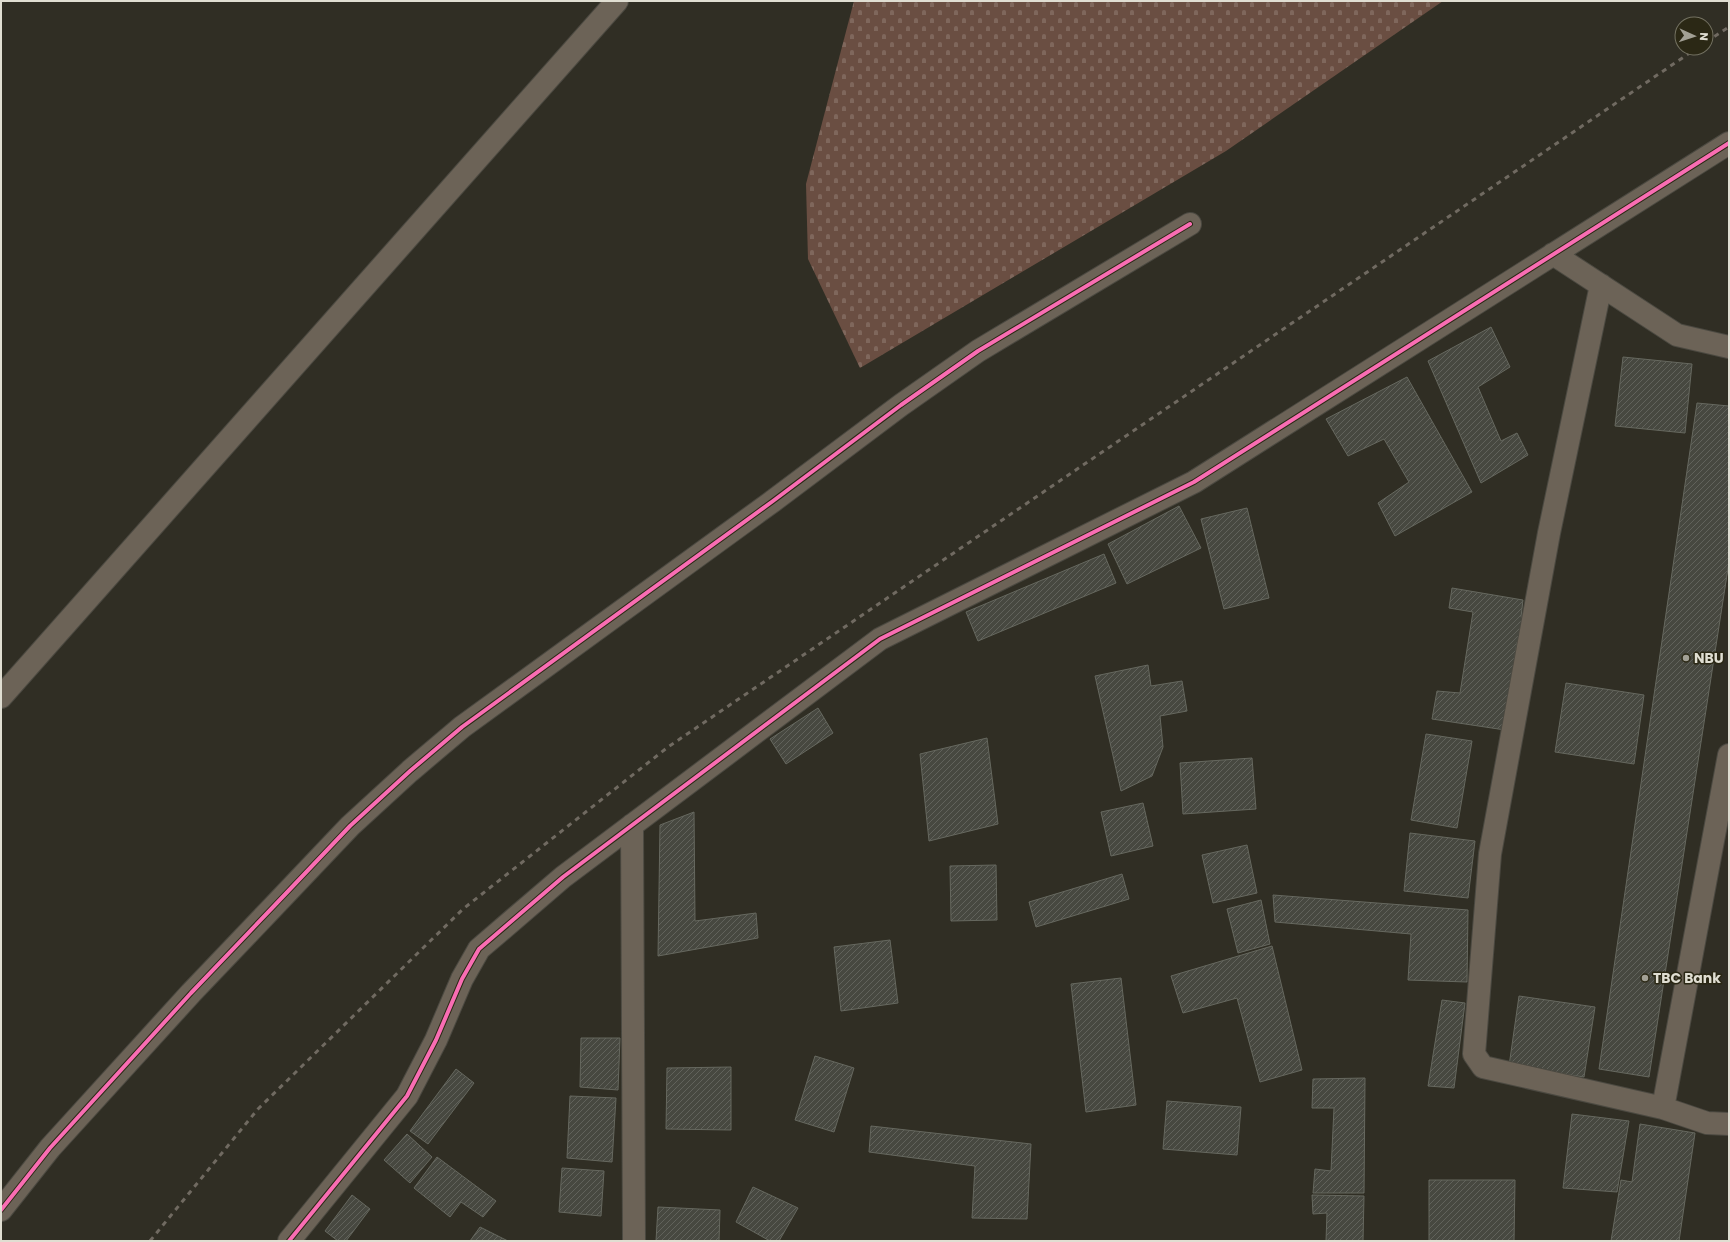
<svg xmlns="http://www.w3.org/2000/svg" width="1730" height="1242" viewBox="0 0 1730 1242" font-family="Poppins,sans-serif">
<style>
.cemetery{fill:url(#cemetery-stones)}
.building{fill:url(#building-hatch);stroke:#66685f}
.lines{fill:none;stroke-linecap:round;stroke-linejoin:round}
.street-casing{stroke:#4b4941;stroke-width:24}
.street{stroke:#6c6357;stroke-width:22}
.rail{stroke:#706a61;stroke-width:3;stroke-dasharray:5 5;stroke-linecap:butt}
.cycleway-casing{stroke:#2b2815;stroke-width:6}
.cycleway{stroke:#f96db3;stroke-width:4}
.poi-dot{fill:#a2a095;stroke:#2b2815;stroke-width:1.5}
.labels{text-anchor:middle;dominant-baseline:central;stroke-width:3;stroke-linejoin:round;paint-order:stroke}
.poi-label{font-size:14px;font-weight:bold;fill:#e0ded2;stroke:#2b2815;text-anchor:start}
</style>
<defs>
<pattern id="cemetery-stones" width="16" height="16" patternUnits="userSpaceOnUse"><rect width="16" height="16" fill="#6a4e42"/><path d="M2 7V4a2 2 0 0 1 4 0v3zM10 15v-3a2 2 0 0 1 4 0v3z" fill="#7f675c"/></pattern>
<pattern id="building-hatch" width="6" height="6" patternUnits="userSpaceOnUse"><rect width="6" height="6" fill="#474840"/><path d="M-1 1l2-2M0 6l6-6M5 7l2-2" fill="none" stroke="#61625b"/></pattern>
</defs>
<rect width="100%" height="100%" fill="#302e24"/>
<path class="cemetery" d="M854 1H1443L1226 151 860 368 808 259 806 184Z"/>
<path class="building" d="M1491 327 1510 367 1478 387 1501 441 1517 433 1528 455 1481 483 1428 361Z
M1623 357 1692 364 1685 433 1615 426Z
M1407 377 1472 492 1395 536 1378 503 1409 482 1384 439 1348 456 1326 419Z
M1697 403 1729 406V562L1649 1077 1599 1069Z
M1179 506 1201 548 1127 584 1108 544Z
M1247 508 1269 598 1224 609 1201 519Z
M1104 554 1116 583 978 641 966 612Z
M1452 588 1523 600 1521 617 1529 618 1526 643 1517 642 1505 730 1432 719 1437 691 1460 693 1473 612 1449 608Z
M1148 665 1151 686 1182 681 1187 711 1160 716 1163 747 1152 776 1121 791 1095 676Z
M1566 683 1644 695 1634 764 1555 752Z
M818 708 833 733 786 764 770 739Z
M1426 734 1472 741 1457 828 1411 820Z
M987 738 998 824 929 841 920 754Z
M1252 758 1256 809 1183 814 1180 763Z
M1143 803 1153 846 1111 856 1101 812Z
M694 812 695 921 756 913 758 938 658 956 660 825Z
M1410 833 1475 841 1468 898 1404 891Z
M1247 845 1257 893 1213 903 1202 855Z
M996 865 997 920 951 921 950 866Z
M1122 874 1129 899 1036 927 1029 902Z
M1273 895 1468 910 1467 982 1408 980 1411 934 1275 922Z
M1261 900 1270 944 1238 953 1227 909Z
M890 940 898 1003 841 1011 834 947Z
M1272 946 1302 1070 1260 1082 1237 998 1183 1013 1171 976Z
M1121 978 1136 1105 1086 1112 1071 984Z
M1519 996 1595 1007 1584 1077 1509 1066Z
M1442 1000 1465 1003 1454 1088 1428 1086Z
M581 1038H620L618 1090 580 1087Z
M815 1056 854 1068 834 1132 795 1120Z
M731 1067V1130L666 1129 667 1068Z
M456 1069 474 1083 428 1144 410 1131Z
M1365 1078 1364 1193H1313L1315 1169 1331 1171 1334 1108H1312L1313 1079Z
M570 1096 616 1098 612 1162 567 1158Z
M1167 1101 1241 1107 1237 1155 1163 1149Z
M1572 1114 1629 1121 1617 1192 1563 1188Z
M1640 1124 1695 1133 1679 1241H1611L1621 1180 1632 1182Z
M871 1126 1031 1144 1027 1219 972 1218 975 1166 869 1152Z
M407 1134 432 1157 410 1183 384 1160Z
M437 1157 496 1201 483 1217 461 1202 450 1217 414 1188Z
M562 1168 604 1171 601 1216 559 1212Z
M1429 1180H1515L1514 1241H1429Z
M753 1187 798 1208 779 1241H770L736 1222Z
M352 1195 370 1209 346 1241H338L325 1231Z
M1312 1195 1364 1196 1363 1241H1326L1327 1213 1313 1214Z
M658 1207 720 1210 719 1241H656Z
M480 1227 508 1241H470Z"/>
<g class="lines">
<defs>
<path id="street" d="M1553 254 1677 335 1729 347
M1601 285 1549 533 1490 854 1474 1054 1483 1067 1663 1108 1707 1123 1729 1124
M1 697 617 1
M632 825 634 1241
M1663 1108 1729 755
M1 1210 50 1148 191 993 274 906 350 826 410 771 462 727 773 501 901 405 978 351 1190 224
M289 1241 407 1096 436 1040 462 979 479 949 563 877 880 639 1194 482 1729 143"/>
</defs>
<use href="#street" class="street-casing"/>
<use href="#street" class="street"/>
<path class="rail" d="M1706 42 1729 27
M150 1241 258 1109 463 909 668 747 1697 48"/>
<defs>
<path id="cycleway" d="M1 1210 50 1148 191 993 274 906 350 826 410 771 462 727 773 501 901 405 978 351 1190 224
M289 1241 407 1096 436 1040 462 979 479 949 563 877 880 639 1194 482 1729 143"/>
</defs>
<use href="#cycleway" class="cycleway-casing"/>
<use href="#cycleway" class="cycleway"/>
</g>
<g class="poi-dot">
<circle cx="1686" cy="658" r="4"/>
<circle cx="1645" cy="978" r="4"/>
</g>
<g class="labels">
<g class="poi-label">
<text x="1694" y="658">NBU</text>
<text x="1653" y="978">TBC Bank</text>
</g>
</g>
<rect width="1730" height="1242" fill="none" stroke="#e0ded2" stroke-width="4"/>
<g transform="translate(1694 36) rotate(93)"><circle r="19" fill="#2b2815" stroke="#737161"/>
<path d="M0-3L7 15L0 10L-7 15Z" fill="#a2a095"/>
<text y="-6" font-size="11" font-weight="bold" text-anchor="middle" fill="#e0ded2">N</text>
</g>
</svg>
